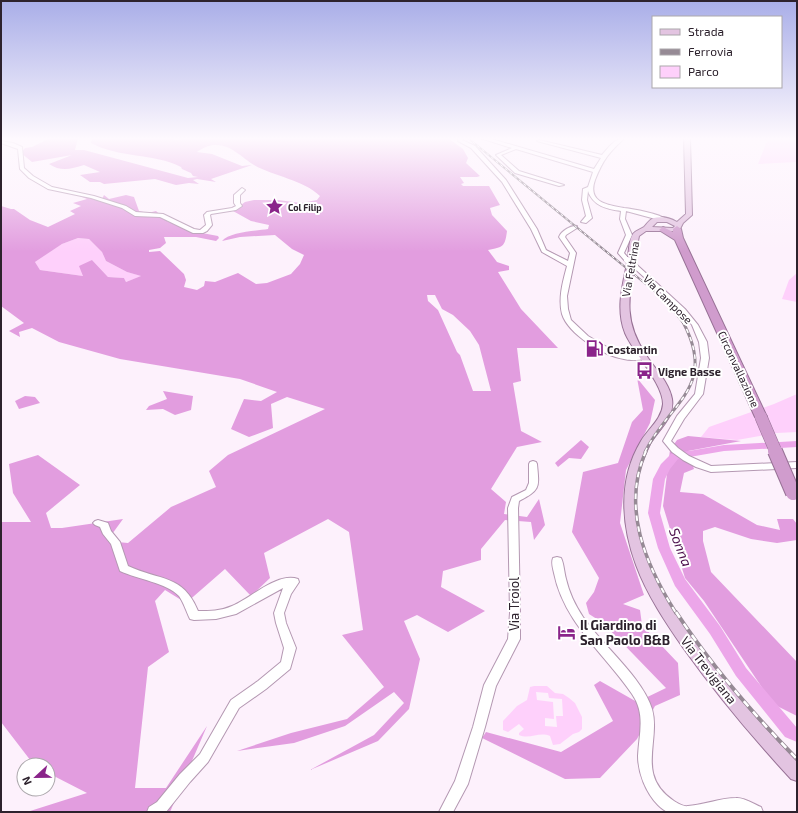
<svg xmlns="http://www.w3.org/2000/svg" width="798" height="813" viewBox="0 0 798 813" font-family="'Exo 2',sans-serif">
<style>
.green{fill:#fed0fb;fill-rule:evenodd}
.forest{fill:#e29ddf;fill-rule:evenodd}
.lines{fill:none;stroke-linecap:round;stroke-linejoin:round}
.river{fill:#eca6e9;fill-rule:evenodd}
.minor-casing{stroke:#b498b2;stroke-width:2}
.major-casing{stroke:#977195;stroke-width:2}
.highway-casing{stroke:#977195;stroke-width:2}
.minor{fill:#fff;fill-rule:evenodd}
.major{fill:#e3c4e1;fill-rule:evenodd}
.highway{fill:#d09ccd;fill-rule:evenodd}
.rail-far3-casing{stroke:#968a95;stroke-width:2}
.rail-far2-casing{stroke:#968a95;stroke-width:3}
.rail-far1-casing{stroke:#968a95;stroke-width:3.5}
.rail-casing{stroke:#968a95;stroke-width:4}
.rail-far3{stroke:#fff;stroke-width:1;stroke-dasharray:3;stroke-linecap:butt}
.rail-far2{stroke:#fff;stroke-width:1.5;stroke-dasharray:4.5;stroke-linecap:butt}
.rail-far1{stroke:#fff;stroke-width:2;stroke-dasharray:5.5;stroke-linecap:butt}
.rail{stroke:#fff;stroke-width:2.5;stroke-dasharray:7;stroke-linecap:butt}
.minor-bridge-casing{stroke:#b498b2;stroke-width:7;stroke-linecap:butt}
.highway-bridge-far1-casing{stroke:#977195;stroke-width:13;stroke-linecap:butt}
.highway-bridge-casing{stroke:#977195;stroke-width:16;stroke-linecap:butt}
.minor-bridge{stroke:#fff;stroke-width:6}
.highway-bridge-far1{stroke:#d09ccd;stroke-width:12}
.highway-bridge{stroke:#d09ccd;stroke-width:14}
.labels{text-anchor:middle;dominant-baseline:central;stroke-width:4;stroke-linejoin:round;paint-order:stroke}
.far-poi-label{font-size:9px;font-weight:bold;fill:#2d222d;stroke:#fff;text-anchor:start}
.street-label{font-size:11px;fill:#2d222d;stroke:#fff}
.poi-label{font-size:11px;font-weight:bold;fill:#2d222d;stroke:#fff;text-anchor:start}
.near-street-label{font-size:13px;fill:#2d222d;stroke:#fff}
.near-poi-label{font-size:13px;font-weight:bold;fill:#2d222d;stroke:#fff;text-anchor:start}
.near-water-label{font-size:14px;font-style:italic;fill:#4b0e4b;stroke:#fff}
</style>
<rect width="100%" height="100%" fill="#fdf1fc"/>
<path class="green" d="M752 138H795L797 142 796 162 758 164 767 141Z
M78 238 89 239 102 252 106 261 127 272 142 276 126 282 124 278 108 277 92 260 83 276 40 270 35 262 62 244Z
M797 273V302L782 299 789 280Z
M797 394V432L777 433 737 440 701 437 709 427 774 404Z
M534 686H547L555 693 563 694 569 698 575 703 582 717V729L579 732 573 734 560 744 553 745 550 736C539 731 530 740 519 735V733L524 729 519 724 508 732 503 730V721L517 706 527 700 530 687ZM536 692 548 693 549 698 562 699 563 716H556L557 727 545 726V718L554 719 553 702 537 700Z"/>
<path class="forest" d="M50 138H78L75 150H84L188 178 198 177 193 176 191 173 182 169 181 167C154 153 118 158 91 143L92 138H170L177 140 186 138H448L463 149 468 158 466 163 480 176 477 177H460L464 183 461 184 463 186H489L500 205 490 208 492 215 507 231C505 247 503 247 488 250L497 262 509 266V270L498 272 521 309 558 348H517L521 381 513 383 521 431 542 442 517 447 491 489 506 502 504 514 527 517 539 499 545 525 534 540 531 522 505 520 481 549V560L443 571 441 587 485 611 448 632 417 615 404 621 420 659 409 709 378 741 310 770 374 735 404 703 394 692 345 726 294 743 237 751 291 733 347 719 384 687 342 635 363 630 349 532 328 519 264 553 270 578 251 596 225 569 186 603 165 590 155 601 169 652 148 667 135 788H166L207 726 170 812H27L87 793 48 773V765H34L1 722V522H31L13 493 9 464 38 455 80 485 46 513 51 528H62L123 519 107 541 128 543 171 507 216 487 209 471 228 455 325 409 287 397 271 404 273 428 249 437 231 429 244 399 261 401 277 392 240 379 120 359 59 342 32 328 19 332 20 337 9 331 24 323 1 306V206L11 209H14L30 220 48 227 75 214 70 211 81 206 73 203 87 199 77 195 101 201 104 195 109 199 126 195 134 197 139 211 148 213 156 211 168 222 182 224 186 230 218 236 219 238 216 241 196 237H164L166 243 160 248 149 250V252L160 251 184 274 186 280 184 287 197 290 204 286 205 281 215 282 238 273 256 284 267 283 291 274 300 264 304 255 292 249 275 235 240 237 222 241C229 232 256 231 268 229L269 225 251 221 233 211 245 202 254 200H278L301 203 317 200 320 196C302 179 275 177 254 165 241 157 231 144 214 145 208 145 201 149 197 152L212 154 242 166 252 165 211 179 216 182 197 179 193 180 199 184 189 183 176 185 155 179 104 184 100 182H90L80 175 100 172 84 165C71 169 61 172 49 164L72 155 32 162 21 153 25 148 32 147ZM78 238 89 239 102 252 106 261 127 272 141 276 126 282 124 278 108 277 92 260 79 266 83 276 40 270 35 262 62 244ZM427 295H435L442 309 453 315 470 331 479 345 491 391H473L460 355 457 352 438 310 428 301Z
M637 378 655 400 650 423 626 470 620 523 644 595 623 604 640 610 642 625 678 663 680 695 655 706 637 739 600 778 565 779 482 738 486 732 561 752 613 721 594 685 600 681 637 702 666 688 603 623 589 614 586 603 594 592 599 578 572 532 583 472 618 463 632 422 643 410Z
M163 391 193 396 191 410 175 415 163 409 146 410 149 406 167 399Z
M25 396 35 397 40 403 19 409 15 401Z
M688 436 741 441 688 451 694 469 684 473 680 492 703 494 757 525 780 530 777 519H793L797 524V540L777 543 751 539 715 527 703 531V541L711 572 797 662V716L773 704 704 601 685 578 663 506 670 450 677 440Z
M581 440 589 447 581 459 569 458 558 467 555 463Z"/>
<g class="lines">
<path class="river" d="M797 441V447L724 451 678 459 670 469 665 479 660 513 670 548 685 579 720 626 746 668 797 728V742L785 737 736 676 710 634 675 586 658 548 648 513 653 479 661 464 671 454 724 445Z"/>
<defs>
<path id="minor" d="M459 138H463L462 140 475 146 506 180 537 229 546 250 568 261 570 253 559 237C561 231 571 225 577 226V228L566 235 565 237 576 253 567 296 568 309 571 320 588 336 612 350 625 355H646L647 357 646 359C639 360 631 361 624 359 604 356 568 334 562 314 558 298 563 281 567 266L542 252 531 229 502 182 471 148 458 141Z
M480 138H488L594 169 601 158 537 141 539 140 602 155C608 148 615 138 625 138 609 152 603 160 595 180 587 203 608 205 624 208 634 209 659 214 666 219L663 221 626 211 625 219 632 235 624 253 630 260 627 262 625 261 618 253 626 235 620 219 621 211C607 209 593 206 588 191L587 200 592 218 586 223 581 222 586 216 582 200 583 189 588 187 593 172 516 149 501 155 519 171 564 185 559 186 515 173 496 155 512 148Z
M1 141 13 143 22 147 24 168 33 176 52 187 94 196 126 206 136 212 163 214 194 229 200 230 206 225 204 215 207 212 232 208 236 206 234 203V195L242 188 245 190 240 195V203L242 206 236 210 211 214 210 215 212 225 207 231 203 233H193L160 217 135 216 122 208 91 198 48 189 29 178 20 169 18 149 1 143Z
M635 264 637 265 685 309 698 325 707 342 709 358 703 394 684 419 671 441 678 448 689 456 711 466 797 462V468L711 472 696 467 683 460 672 452 663 441 677 416 695 394 701 358 699 342 692 325 681 311 633 267 632 266Z
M533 461 536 462 537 464C539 487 541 490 519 501L518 508 520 613V639L496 686 485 727 468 784 453 812H439L455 781 473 727 484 685 508 639 510 613 508 508 512 497 526 490 529 483V464L530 462Z
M98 520 108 523 111 531 120 542 128 566C160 581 183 574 198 611 209 611 221 611 232 606 250 599 277 572 298 579L299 582 291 594 284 613 286 623 296 648 290 669 266 689 239 708 208 762 190 782 166 812H147L149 807 157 802 180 774 200 754 231 700 258 681 281 662 284 648 276 623 274 613 283 588 236 614 216 619 194 620 190 619C186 611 184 603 179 596 167 583 137 579 120 571L111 544 103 534 100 527 95 525 93 523 95 521Z
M557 557 561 558C564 564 564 572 566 579 569 592 575 605 583 617 603 646 642 677 652 709 661 741 635 775 674 801 677 803 684 807 688 806 704 805 720 798 736 798 743 797 754 804 761 807L763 812H740L737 811 729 812C715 812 701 812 687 812 681 812 674 813 668 812 665 811 661 808 658 805 646 793 638 773 638 756 639 734 646 714 632 694 605 654 564 623 554 573 553 568 551 563 553 558Z"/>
<path id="major" d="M684 138H690L692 215 683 223 680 229 676 231H646L639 236C637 245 636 254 635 263 628 300 624 322 646 355 655 369 669 382 672 399 675 418 658 430 650 444 643 458 637 474 636 490 631 555 671 610 708 659 735 695 765 729 797 762V781L791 779C753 738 717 695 684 649 666 623 647 595 636 565 621 524 618 479 641 441 648 429 662 419 663 404 663 383 634 354 625 333 616 310 622 287 627 264 629 255 628 242 633 234 635 231 641 229 644 227 647 224 650 219 654 218 661 216 670 218 677 222L686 214ZM657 222H667L675 226 673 228 652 227Z"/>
<path id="highway" d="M677 226 681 229 683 238 767 417 765 420H757L755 417 675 240 659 230 663 227 673 232V229Z"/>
</defs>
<use href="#minor" class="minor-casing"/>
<use href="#major" class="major-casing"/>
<use href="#highway" class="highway-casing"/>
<use href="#minor" class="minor"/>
<use href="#major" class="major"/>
<use href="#highway" class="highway"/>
<defs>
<path id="rail-far3" d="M468 138 664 299 683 323"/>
<path id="rail-far2" d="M645 452C669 402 718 388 683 322"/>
<path id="rail-far1" d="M646 451C621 507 645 564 676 613"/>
<path id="rail" d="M676 612C711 665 753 714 797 759"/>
</defs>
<use href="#rail-far3" class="rail-far3-casing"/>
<use href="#rail-far2" class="rail-far2-casing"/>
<use href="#rail-far1" class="rail-far1-casing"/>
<use href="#rail" class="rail-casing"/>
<use href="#rail-far3" class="rail-far3"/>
<use href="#rail-far2" class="rail-far2"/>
<use href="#rail-far1" class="rail-far1"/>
<use href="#rail" class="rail"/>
<defs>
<path id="minor-bridge" d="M627 260 635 266"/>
<path id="highway-bridge-far1" d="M761 417 776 452"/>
<path id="highway-bridge" d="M775 451 793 493"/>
</defs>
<use href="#minor-bridge" class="minor-bridge-casing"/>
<use href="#highway-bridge-far1" class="highway-bridge-far1-casing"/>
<use href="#highway-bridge" class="highway-bridge-casing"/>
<use href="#minor-bridge" class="minor-bridge"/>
<use href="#highway-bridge-far1" class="highway-bridge-far1"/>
<use href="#highway-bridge" class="highway-bridge"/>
</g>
<linearGradient id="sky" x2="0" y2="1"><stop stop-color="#a9aee8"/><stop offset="0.55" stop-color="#fef9fe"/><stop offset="1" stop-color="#fef9fe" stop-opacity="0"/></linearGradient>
<rect width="798" height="252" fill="url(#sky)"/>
<defs>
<symbol id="sight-bare" viewBox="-9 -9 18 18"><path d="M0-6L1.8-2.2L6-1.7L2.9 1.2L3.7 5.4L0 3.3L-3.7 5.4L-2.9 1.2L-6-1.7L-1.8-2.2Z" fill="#8a248a" stroke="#fff" stroke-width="2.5" paint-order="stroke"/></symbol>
<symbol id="fuel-bare" viewBox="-9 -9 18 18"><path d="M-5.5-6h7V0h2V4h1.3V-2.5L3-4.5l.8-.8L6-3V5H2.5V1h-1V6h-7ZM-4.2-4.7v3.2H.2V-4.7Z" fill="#8a248a" stroke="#fff" stroke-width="2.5" paint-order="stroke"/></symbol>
<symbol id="bus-bare" viewBox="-9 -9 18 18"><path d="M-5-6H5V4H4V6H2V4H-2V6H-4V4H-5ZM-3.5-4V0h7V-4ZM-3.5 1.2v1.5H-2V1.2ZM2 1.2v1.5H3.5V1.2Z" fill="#8a248a" stroke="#fff" stroke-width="2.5" paint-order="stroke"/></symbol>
<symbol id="hotel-bare" viewBox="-9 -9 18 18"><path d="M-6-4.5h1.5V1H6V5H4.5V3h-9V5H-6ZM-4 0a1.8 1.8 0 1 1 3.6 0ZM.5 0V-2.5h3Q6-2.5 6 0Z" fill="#8a248a" stroke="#fff" stroke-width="2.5" paint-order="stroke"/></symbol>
</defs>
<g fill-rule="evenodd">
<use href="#sight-bare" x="262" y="194" width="25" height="25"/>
<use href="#fuel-bare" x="582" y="336" width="25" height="25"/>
<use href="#bus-bare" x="632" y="358" width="25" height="25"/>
<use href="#hotel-bare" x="554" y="620" width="25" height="25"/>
</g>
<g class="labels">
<g class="far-poi-label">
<text x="288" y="207">Col Filip</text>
</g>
<g class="street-label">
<text transform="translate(630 269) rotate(-80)">Via Feltrina</text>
<text transform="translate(668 299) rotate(45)">Via Campose</text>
<text transform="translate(739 369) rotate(65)">Circonvallazione</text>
</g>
<g class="poi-label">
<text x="607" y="349">Costantin</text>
<text x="658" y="371">Vigne Basse</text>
</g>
<g class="near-street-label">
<text transform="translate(514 604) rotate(-90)">Via Troiol</text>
<text transform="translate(709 670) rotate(52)">Via Trevigiana</text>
</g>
<g class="near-poi-label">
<text x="580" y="625">Il Giardino di<tspan x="580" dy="15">San Paolo B&amp;B</tspan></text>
</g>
<g class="near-water-label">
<text transform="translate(681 547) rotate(69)">Sonna</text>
</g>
</g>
<rect width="798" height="813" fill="none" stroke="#2d222d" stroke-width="4"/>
<rect x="652" y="16" width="130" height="72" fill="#ffffff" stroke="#aba7ab"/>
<rect x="660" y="29" width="20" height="6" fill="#e3c4e1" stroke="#aba7ab"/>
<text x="688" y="36" font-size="12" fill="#2d222d">Strada</text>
<rect x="660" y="49" width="20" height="6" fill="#968a95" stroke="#aba7ab"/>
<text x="688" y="56" font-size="12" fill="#2d222d">Ferrovia</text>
<rect x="660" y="66" width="20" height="12" fill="#fed0fb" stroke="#aba7ab"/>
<text x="688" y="76" font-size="12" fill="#2d222d">Parco</text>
<g transform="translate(36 777) rotate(248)"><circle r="19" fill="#ffffff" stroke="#aba7ab"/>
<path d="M0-3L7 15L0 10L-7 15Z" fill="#8a248a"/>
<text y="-6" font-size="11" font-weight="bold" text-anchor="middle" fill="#2d222d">N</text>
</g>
</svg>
